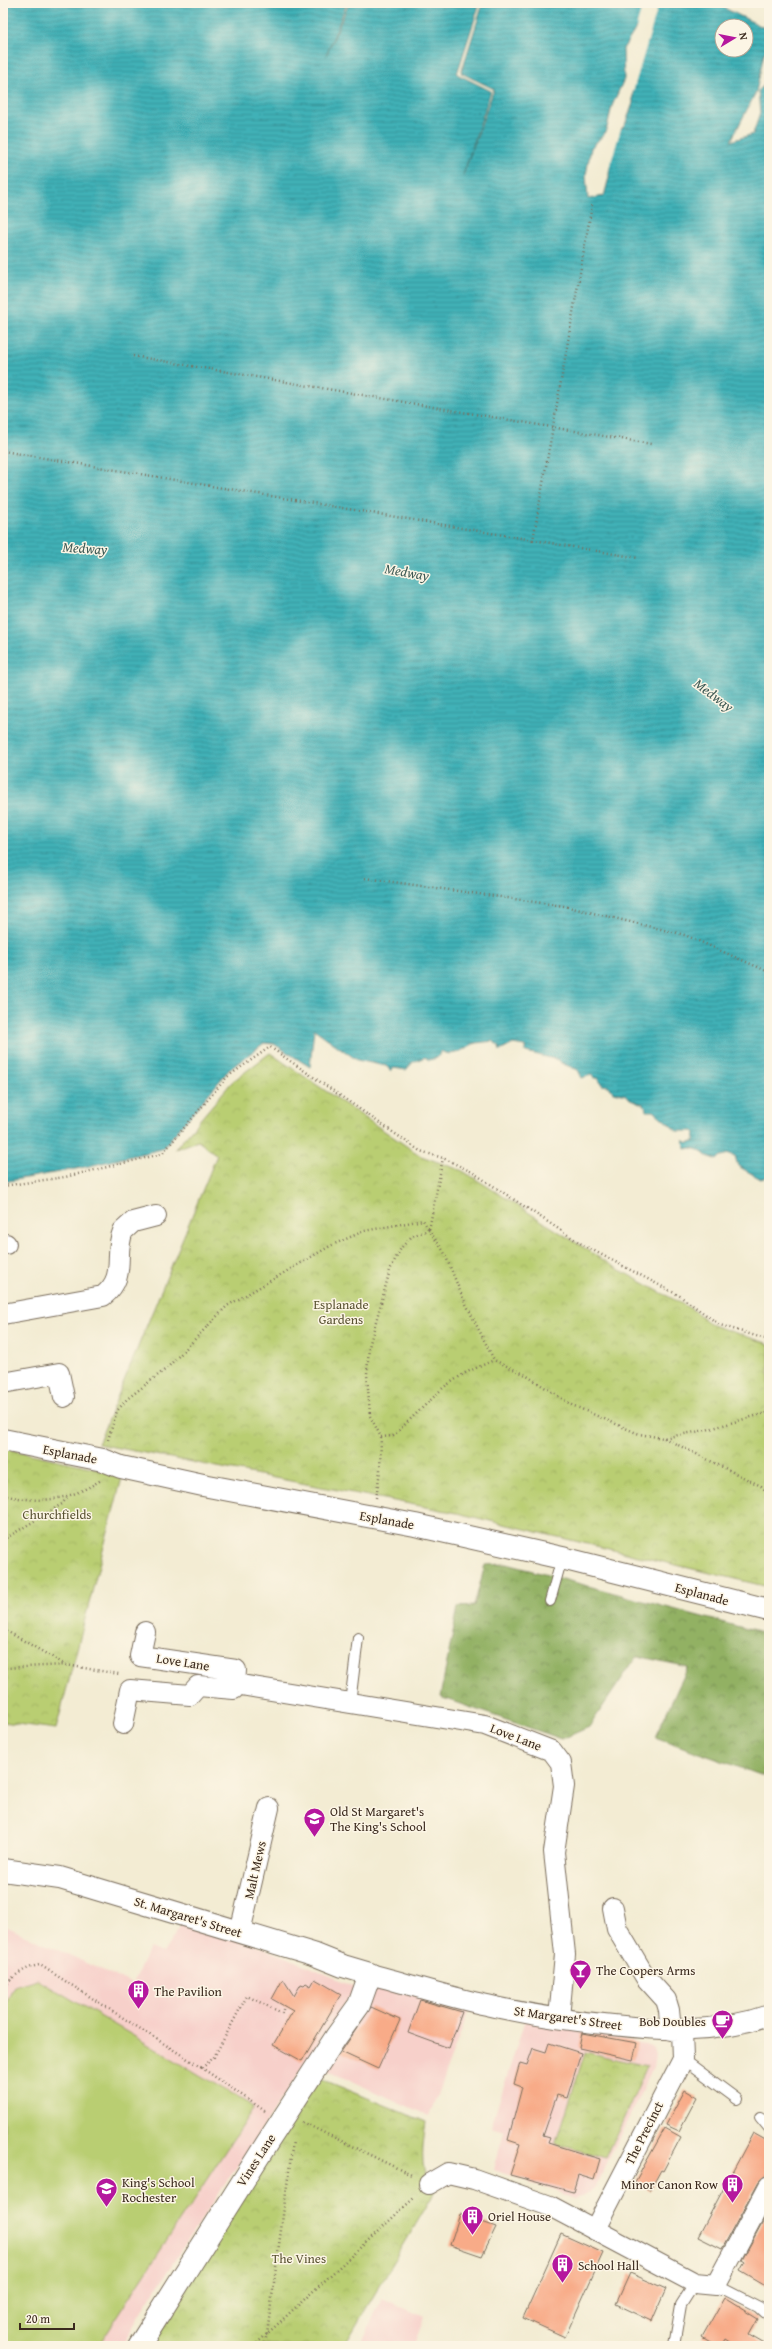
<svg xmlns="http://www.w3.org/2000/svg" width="772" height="2349" viewBox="0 0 772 2349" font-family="'Gentium Book Plus',serif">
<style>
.built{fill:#f7d0ca}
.forest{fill:url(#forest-crowns);stroke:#666e41}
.park{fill:url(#park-crowns);stroke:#7a7c48}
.garden{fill:#b9ce72;stroke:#7a7c48}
.water{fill:url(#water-rules);stroke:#3e6e6a;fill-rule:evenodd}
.pier{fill:#f3ecd3}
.building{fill:#f8ab88}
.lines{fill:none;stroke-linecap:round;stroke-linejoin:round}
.service-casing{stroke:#7b6e5d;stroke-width:12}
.minor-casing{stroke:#7b6e5d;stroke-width:22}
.tertiary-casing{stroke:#7b6e5d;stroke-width:24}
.path{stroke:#7b6e5d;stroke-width:2.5;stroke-dasharray:1 3;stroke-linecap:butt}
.service{stroke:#fff;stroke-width:10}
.minor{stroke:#fff;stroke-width:20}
.tertiary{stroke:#fff;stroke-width:22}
.labels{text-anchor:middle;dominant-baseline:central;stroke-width:3;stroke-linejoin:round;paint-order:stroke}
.park-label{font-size:13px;fill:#5a5333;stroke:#fcf5e5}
.street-label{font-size:13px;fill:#3b2a1e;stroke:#fcf5e5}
.poi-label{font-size:13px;fill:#3b2a1e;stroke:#fcf5e5;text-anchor:start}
.water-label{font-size:14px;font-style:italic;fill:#3d5954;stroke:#fcf5e5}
</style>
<defs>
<pattern id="forest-crowns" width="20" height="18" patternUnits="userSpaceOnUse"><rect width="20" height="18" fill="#92b164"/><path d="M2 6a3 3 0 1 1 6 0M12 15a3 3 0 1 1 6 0" fill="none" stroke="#789052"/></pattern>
<pattern id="park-crowns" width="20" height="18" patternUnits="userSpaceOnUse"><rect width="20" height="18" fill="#b9ce72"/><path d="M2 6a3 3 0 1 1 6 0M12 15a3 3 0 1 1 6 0" fill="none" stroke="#a0b162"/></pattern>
<pattern id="water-rules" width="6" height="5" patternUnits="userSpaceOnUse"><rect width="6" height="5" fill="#40b1b7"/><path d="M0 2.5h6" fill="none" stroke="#379094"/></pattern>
</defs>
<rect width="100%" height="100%" fill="#fcf5e5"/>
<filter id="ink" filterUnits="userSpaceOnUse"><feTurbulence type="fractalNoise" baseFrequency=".025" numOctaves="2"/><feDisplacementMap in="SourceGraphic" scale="8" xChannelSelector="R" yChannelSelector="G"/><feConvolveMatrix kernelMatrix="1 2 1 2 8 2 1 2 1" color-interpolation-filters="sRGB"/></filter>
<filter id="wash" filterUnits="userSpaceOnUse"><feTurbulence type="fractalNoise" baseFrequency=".012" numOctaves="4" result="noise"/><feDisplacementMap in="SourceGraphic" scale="16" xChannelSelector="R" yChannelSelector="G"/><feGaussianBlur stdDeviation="0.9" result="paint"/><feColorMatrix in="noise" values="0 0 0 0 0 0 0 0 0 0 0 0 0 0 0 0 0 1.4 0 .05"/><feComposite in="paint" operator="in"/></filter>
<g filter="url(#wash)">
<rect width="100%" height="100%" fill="#f3ecd3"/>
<path class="built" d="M183 1922 269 1950 356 1987 147 2302 122 2346H3V1925L133 1984 149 1948 163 1953Z
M380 1982 471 2005 429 2116 326 2069Z
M526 2016 640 2043 653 2048 655 2055 653 2067 597 2184 591 2192 582 2196 575 2198 494 2170 504 2131 491 2127Z
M382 2298 424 2317 414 2346H360Z"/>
<path class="forest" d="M507 1564 769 1635V1778L655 1737 688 1667 637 1656 589 1727 562 1739 440 1697 458 1607 474 1606 485 1565Z"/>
<path class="park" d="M270 1053 421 1156 463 1171 616 1268 693 1310 712 1325 769 1344V1587L457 1513 98 1444 217 1155 198 1141 175 1149 232 1082Z
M3 1448 123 1474 56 1729 3 1722Z
M585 2052 647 2066 606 2158 556 2144Z
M319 2078 426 2122C423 2143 417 2175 436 2190L344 2346H145Z"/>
<path class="garden" d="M37 1979 254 2107 98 2346H3V2010L14 1986Z"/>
<path class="water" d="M3 3H347L326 56 349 3H480L457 74 491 91 463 175 494 89 461 73 483 3H646L647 11 623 49 624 79 612 106 606 132 591 148 586 175 588 199 604 196 609 177V141L625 125 633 103 632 74 643 51 654 3H714L769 30V44L764 54 756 92 731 141 753 134 760 113 758 91 769 80V1176L761 1179 738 1166 735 1156 730 1154 721 1156 717 1160 705 1155 702 1151 691 1148 685 1149 684 1140 688 1143 694 1142 695 1133 693 1131H677L654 1111H646L645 1105 628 1098 626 1095 613 1092 609 1086 602 1085 598 1078H594L592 1074 582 1078 578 1070 561 1063 559 1060 526 1052 525 1046 513 1044 500 1051 499 1046 493 1041C487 1042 478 1042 473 1044 462 1050 453 1058 441 1051L437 1058 429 1060 425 1057 413 1062 406 1070 394 1068 391 1071 386 1066 357 1060 314 1029 310 1067 274 1044 264 1043 229 1070 162 1149 76 1169 3 1182ZM722 26H746V50H722Z"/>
<path class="pier" d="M643 3H648L649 8 652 3H659L631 98 630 73 641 50 646 17 634 35Z
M622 125 607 176 608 140Z"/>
<g id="blocks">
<path class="building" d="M283 1979 294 1996 301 1984 304 1985 306 1983 311 1986 315 1979 341 1994 302 2061 273 2045 293 2011 272 1999Z
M420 2000 462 2012 449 2048 408 2033Z
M371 2007 400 2020 378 2069 341 2052Z
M582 2033 637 2043 633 2060 579 2048Z
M549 2043 581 2053 567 2098 557 2095 543 2136 550 2138 548 2143 600 2159 594 2180 578 2175 573 2192 510 2175 520 2144 508 2140 522 2087 514 2084 520 2063 527 2065 533 2048 546 2052Z
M685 2090 697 2097 679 2131 666 2125Z
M665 2128 681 2137 663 2171 661 2170 650 2190 635 2182Z
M753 2133 769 2142V2175L759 2181 722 2249 698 2237Z
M769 2210V2288L740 2271 745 2262 742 2260Z
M460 2214 496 2227 482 2256 450 2245Z
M561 2234 603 2253 565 2337 523 2318Z
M630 2273 666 2289 652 2321 616 2304Z
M724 2298 758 2319 749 2335 768 2346H737L726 2339 722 2346H717L702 2337Z"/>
</g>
</g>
<g filter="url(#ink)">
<use href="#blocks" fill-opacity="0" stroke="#7b6e5d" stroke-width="1"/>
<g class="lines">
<defs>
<path id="service" d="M550 1601 562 1558
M350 1703 358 1638
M683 2059 737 2099
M760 2117 769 2128
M716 2285 759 2307 769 2316
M674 2346 681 2305 695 2283"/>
<path id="minor" d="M3 1244H6
M3 1314 103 1296C128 1276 113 1255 123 1231L133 1222 156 1216
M3 1383 59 1373 64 1397
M145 1632 140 1656 236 1670 235 1684 485 1725 552 1751 561 1763 564 1786 554 1852 565 1954 559 2018
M123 1724 130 1690 190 1695 198 1686 234 1689 235 1684
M613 1908 617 1929 646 1978 666 2000 669 2010 671 2030
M240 1932 269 1808
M370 1974C409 1984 448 1997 487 2005 529 2015 571 2021 613 2025 666 2031 718 2033 769 2015
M429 2184 448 2173 474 2179 550 2206 695 2283 716 2285 769 2186
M595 2229 683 2059 682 2030"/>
<path id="tertiary" d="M3 1440 103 1460 121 1467 203 1485 415 1525 562 1558 769 1610
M3 1870 60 1878 313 1954 343 1966 370 1974 359 2005 336 2037 267 2143 139 2346"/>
</defs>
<use href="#service" class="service-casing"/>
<use href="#minor" class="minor-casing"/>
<use href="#tertiary" class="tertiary-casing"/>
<path class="path" d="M592 205 533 540 638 558
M133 356 651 444
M3 451 533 540
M365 878 564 906 685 935 769 972
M3 1186 65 1177 162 1154 227 1077 270 1047 420 1151 443 1158 472 1172 583 1245 680 1296 720 1325 769 1340
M381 1437 393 1436 444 1387 465 1373 494 1360
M664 1438 761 1486 769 1494
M108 1440 117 1411 127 1399 166 1369 227 1306 330 1246 364 1231 423 1220 429 1230 443 1158
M3 1495C42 1504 68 1501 101 1480
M376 1498 380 1471 381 1437 370 1416 367 1374 369 1347 390 1270 401 1248 412 1236 429 1230 444 1252 462 1296 494 1360 524 1374 572 1405 639 1434 663 1438 706 1430 769 1412
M3 1540 62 1504 67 1498
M3 1629 66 1665 3 1668
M66 1665 119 1674
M3 1990C10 1977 25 1967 40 1965L202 2068
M265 2111 202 2068 214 2057 247 1996 282 2013 284 2006
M302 2122 413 2176
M254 2346 415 2197
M264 2346 267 2334 293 2141"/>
<use href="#service" class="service"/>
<use href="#minor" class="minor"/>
<use href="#tertiary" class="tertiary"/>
</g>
</g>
<defs>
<symbol id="school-pin" viewBox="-11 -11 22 30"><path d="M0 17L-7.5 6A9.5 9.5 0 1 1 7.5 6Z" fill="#b5179e" stroke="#fcf5e5"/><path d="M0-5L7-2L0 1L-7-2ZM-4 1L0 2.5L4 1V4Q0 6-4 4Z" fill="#fff"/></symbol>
<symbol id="bar-pin" viewBox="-11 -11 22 30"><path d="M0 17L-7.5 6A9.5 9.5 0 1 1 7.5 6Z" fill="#b5179e" stroke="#fcf5e5"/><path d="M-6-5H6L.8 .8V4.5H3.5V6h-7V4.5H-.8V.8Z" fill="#fff"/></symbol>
<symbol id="building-pin" viewBox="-11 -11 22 30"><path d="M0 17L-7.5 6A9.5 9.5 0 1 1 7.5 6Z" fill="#b5179e" stroke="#fcf5e5"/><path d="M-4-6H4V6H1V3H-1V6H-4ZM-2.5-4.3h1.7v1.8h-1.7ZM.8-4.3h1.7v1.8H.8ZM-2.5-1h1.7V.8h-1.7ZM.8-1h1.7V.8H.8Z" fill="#fff"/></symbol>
<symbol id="cafe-pin" viewBox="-11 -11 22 30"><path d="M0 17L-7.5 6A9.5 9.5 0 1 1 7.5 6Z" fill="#b5179e" stroke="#fcf5e5"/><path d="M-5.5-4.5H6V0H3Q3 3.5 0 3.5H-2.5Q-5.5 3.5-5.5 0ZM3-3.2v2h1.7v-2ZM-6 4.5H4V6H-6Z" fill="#fff"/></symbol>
</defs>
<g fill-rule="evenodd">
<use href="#school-pin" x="302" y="1806" width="25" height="34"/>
<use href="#bar-pin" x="568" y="1958" width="25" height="34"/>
<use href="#building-pin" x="126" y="1978" width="25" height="34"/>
<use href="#cafe-pin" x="710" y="2008" width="25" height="34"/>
<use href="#building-pin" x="720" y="2172" width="25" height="34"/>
<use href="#school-pin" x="94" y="2176" width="25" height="34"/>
<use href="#building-pin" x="460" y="2204" width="25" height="34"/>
<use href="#building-pin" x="550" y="2252" width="25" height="34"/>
</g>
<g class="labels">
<g class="park-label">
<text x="341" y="1304">Esplanade<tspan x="341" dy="15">Gardens</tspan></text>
<text x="57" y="1514">Churchfields</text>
<text x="299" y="2258">The Vines</text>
</g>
<g class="street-label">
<text transform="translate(70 1454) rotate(11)">Esplanade</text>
<text transform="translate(387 1520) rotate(10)">Esplanade</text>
<text transform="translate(702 1594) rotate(15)">Esplanade</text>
<text transform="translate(183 1662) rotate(9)">Love Lane</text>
<text transform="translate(516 1737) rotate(21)">Love Lane</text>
<text transform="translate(255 1870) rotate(-77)">Malt Mews</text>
<text transform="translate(188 1917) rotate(17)">St. Margaret's Street</text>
<text transform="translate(568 2018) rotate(8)">St Margaret's Street</text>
<text transform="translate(644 2133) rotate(-63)">The Precinct</text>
<text transform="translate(256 2160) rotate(-57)">Vines Lane</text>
</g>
<g class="poi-label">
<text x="330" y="1811">Old St Margaret's<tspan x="330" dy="15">The King's School</tspan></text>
<text x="596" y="1970">The Coopers Arms</text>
<text x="154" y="1991">The Pavilion</text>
<text x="706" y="2021" text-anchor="end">Bob Doubles</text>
<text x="122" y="2182">King's School<tspan x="122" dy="15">Rochester</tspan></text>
<text x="718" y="2184" text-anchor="end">Minor Canon Row</text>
<text x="488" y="2216">Oriel House</text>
<text x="578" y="2265">School Hall</text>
</g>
<g class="water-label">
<text transform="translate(85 548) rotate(4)">Medway</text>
<text transform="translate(407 572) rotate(10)">Medway</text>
<text transform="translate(714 695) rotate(37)">Medway</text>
</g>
</g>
<rect width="772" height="2349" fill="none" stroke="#fcf5e5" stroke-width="16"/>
<g transform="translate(734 38) rotate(80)"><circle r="19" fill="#fcf5e5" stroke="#afa495"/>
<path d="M0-3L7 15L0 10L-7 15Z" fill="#b5179e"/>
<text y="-6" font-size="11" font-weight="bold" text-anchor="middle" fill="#3b2a1e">N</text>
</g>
<path d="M20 2323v6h54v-6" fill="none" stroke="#3b2a1e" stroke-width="2"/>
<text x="26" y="2323" font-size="12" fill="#3b2a1e" stroke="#fcf5e5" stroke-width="3" paint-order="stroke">20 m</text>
</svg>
